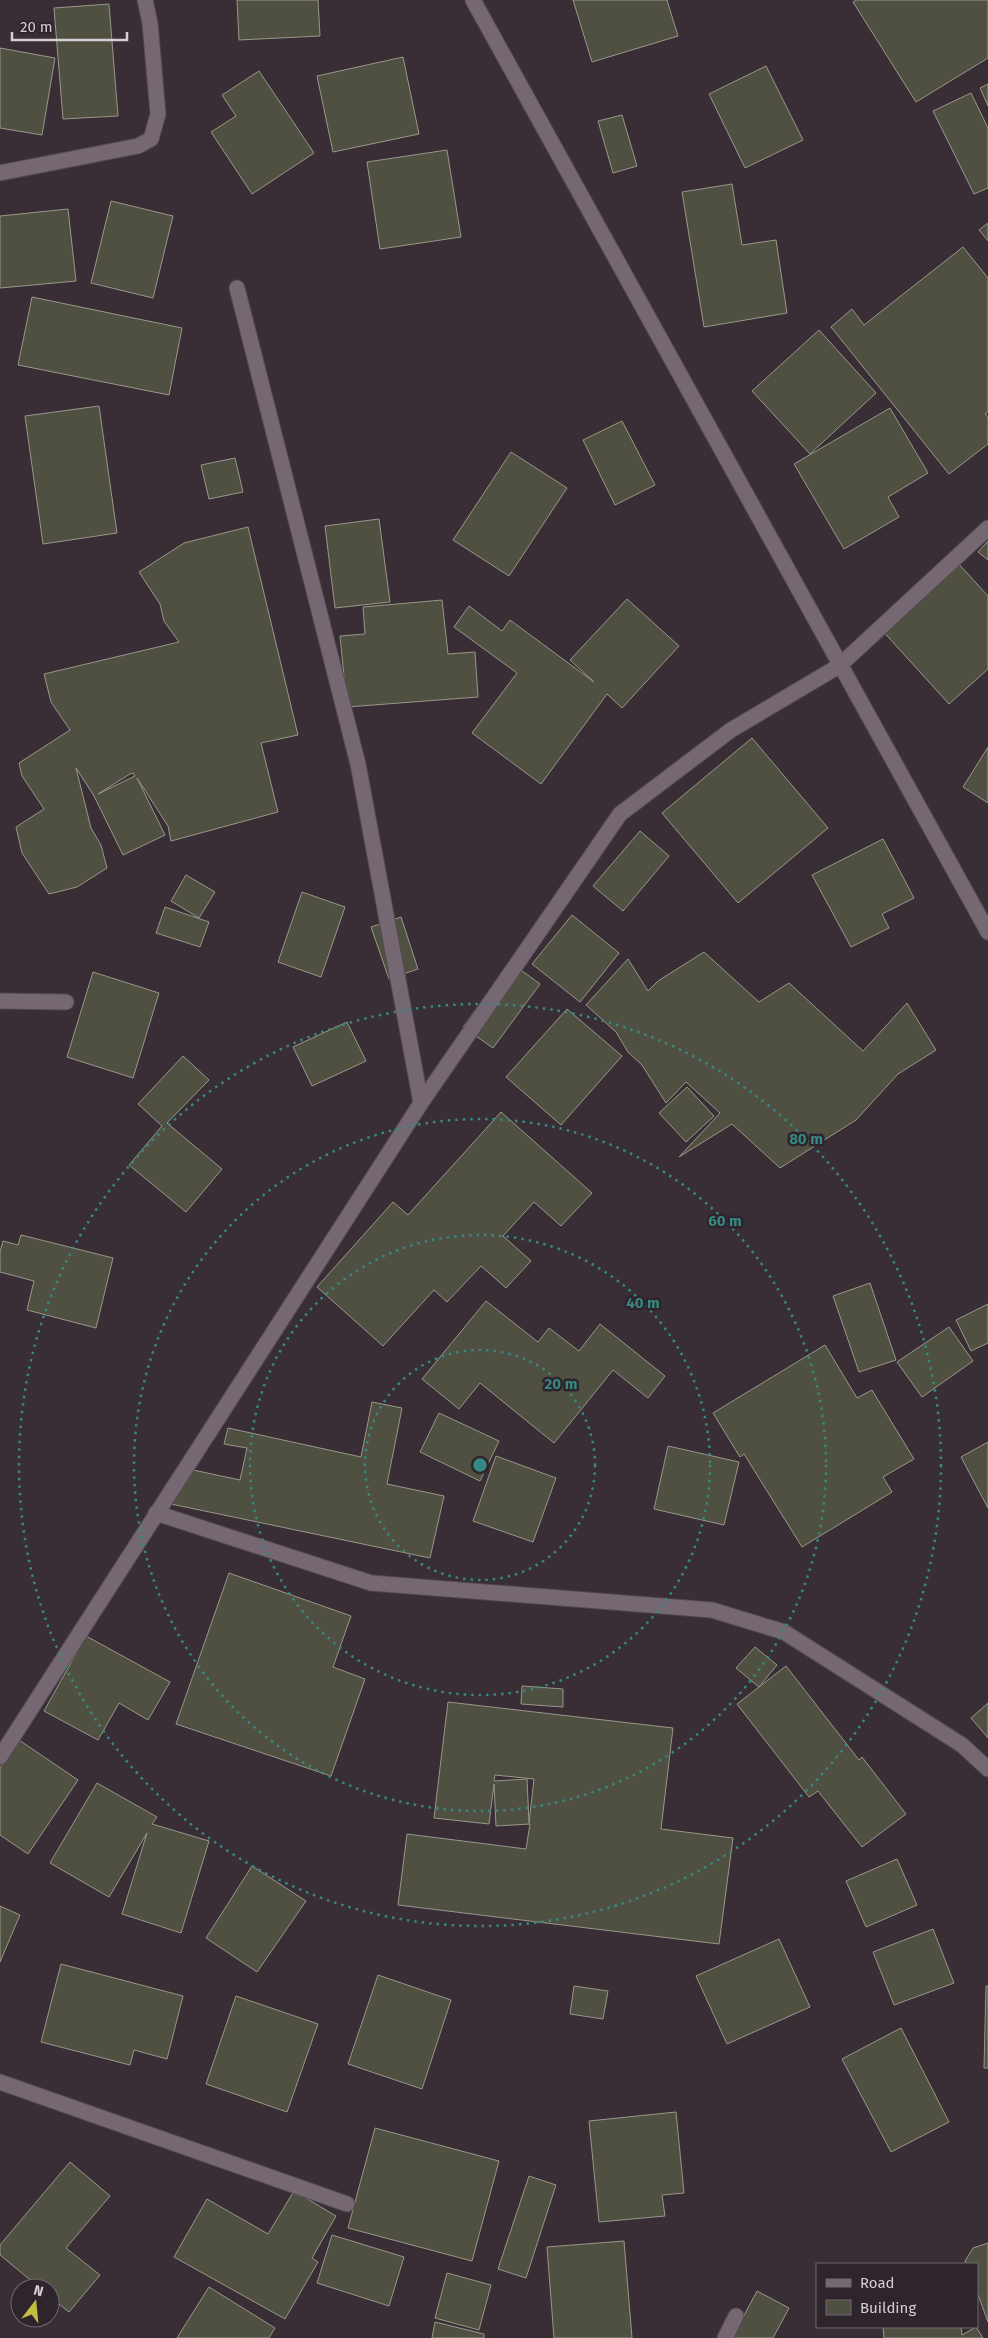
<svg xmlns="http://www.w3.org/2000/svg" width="988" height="2338" viewBox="0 0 988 2338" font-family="'Fira Sans',sans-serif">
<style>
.building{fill:#505042;stroke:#989889;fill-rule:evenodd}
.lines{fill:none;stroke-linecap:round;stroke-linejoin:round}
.minor-casing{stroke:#534a51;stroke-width:17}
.minor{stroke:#756872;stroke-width:15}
.ring{fill:none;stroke:#378882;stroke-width:2.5;stroke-dasharray:2.5 5}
.centre{fill:#378882;stroke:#2e242c;stroke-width:2.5}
.ring-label{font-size:15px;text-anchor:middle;font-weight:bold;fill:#378882;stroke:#2e242c;stroke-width:5;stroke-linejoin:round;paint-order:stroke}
</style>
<rect width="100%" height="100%" fill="#392e36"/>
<path class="building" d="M237 0H318L320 36 239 40Z
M573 0H667L678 36 592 62Z
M856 0H988V58L916 102 853 2Z
M109 4 118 116 63 119 54 8Z
M0 48 55 58 42 135 0 128Z
M403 57 419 134 333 152 317 76Z
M766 66 803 140 745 168 709 94Z
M259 71 314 153 252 194 211 132 236 116 222 95Z
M988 84V106L980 88Z
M971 93 988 128V188L974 194 933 111Z
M622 115 637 166 613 173 598 121Z
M447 150 461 237 380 249 367 162Z
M732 184 742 245 776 240 787 313 704 327 682 192Z
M111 201 173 216 153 298 91 283Z
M68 209 76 281 0 288V216Z
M988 223V241L979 230Z
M963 247 988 278V412L985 414 988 417V444L949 474 831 327 852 309 864 325Z
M32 297 182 328 169 395 18 365Z
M819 330 876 393 810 454 752 391Z
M99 406 117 533 43 544 25 416Z
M890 408 928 473 888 497 899 517 844 549 794 464Z
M622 421 655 485 615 505 583 440Z
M511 452 567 488 509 576 453 540Z
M235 458 243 492 209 499 201 465Z
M379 519 390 602 335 608 325 526Z
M248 527 298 735 261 743 278 812 171 841 168 826 137 778 165 835 123 855 94 796 76 768 91 828 101 845 107 868 77 887 49 894 22 853 16 827 44 809 22 776 19 763 70 730 51 702 44 674 179 642 164 621 160 604 139 572 184 543ZM133 773 135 776 98 794 130 774Z
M988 541V560L978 552Z
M956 561 988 596V669L949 704 880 628Z
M627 599 679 646 622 708 607 694 541 784 472 733 517 673 454 627 469 606 502 631 510 620 594 682 570 660Z
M442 600 448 654 475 652 478 697 347 707 340 636 365 634 363 607Z
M752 738 828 828 738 903 662 813Z
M988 747V803L963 787Z
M640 831 669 856 623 911 593 886Z
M883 839 914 898 882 914 889 928 851 947 812 875Z
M186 875 215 892 199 918 171 901Z
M302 892 345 907 321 977 278 962Z
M165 907 209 922 200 947 156 933Z
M572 915 619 953 580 1002 532 964Z
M401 917 418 969 389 979 371 927Z
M704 952 759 1002 789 983 863 1051 907 1003 936 1050 898 1074 856 1120 780 1168 732 1124 679 1157 720 1113 686 1082 666 1103 642 1065 628 1052 616 1032 586 1005 628 959 648 991 658 981Z
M510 962 540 984 493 1048 463 1027Z
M93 972 159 993 133 1078 67 1057Z
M567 1009 622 1056 561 1125 506 1077Z
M347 1022 366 1061 312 1086 293 1047Z
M183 1056 209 1080 167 1123 222 1169 186 1212 129 1165 162 1126 138 1104Z
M687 1087 714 1116 686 1142 659 1113Z
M501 1112 592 1193 561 1226 534 1202 503 1236 531 1261 506 1288 481 1266 447 1302 434 1290 383 1346 317 1287 393 1202 408 1215Z
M21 1235 113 1258 96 1328 27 1310 34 1281 0 1272V1252L3 1241 18 1245Z
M870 1283 896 1360 859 1372 833 1296Z
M486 1301 538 1342 549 1328 579 1351 600 1324 665 1376 648 1398 613 1370 554 1443 480 1383 459 1409 422 1379Z
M988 1304V1343L971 1351 956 1320Z
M949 1327 973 1361 922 1397 897 1362Z
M825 1345 857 1398 872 1390 914 1459 883 1477 892 1492 802 1547 744 1454 740 1457 713 1413Z
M372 1402 402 1408 387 1484 444 1496 430 1558 171 1504 179 1467 240 1480 247 1448 224 1444 228 1428 361 1457Z
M439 1413 499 1441 480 1481 420 1452Z
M988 1442V1508L961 1457Z
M668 1446 739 1462 724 1525 654 1509Z
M496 1456 556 1478 533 1542 473 1521Z
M229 1573 351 1616 333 1667 365 1679 331 1776 176 1724Z
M86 1636 170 1682 148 1720 119 1703 98 1740 44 1711Z
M755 1647 777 1665 759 1687 736 1668Z
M786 1666 859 1760 862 1757 906 1814 862 1847 818 1791 809 1797 737 1704Z
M522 1686 563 1689V1707L521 1704Z
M448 1702 673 1728 661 1829 733 1838 719 1944 398 1905 407 1834 526 1849 530 1824 496 1826 494 1784 489 1824 434 1818ZM495 1775 534 1779 529 1823 527 1779 494 1781Z
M988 1703V1738L971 1718Z
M19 1740 78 1780 28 1854 0 1835V1768Z
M97 1783 157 1817 152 1824 209 1841 181 1933 122 1914 147 1833 109 1897 50 1863Z
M897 1859 917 1905 866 1927 846 1881Z
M252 1866 306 1901 257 1972 206 1938Z
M0 1906 20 1915 0 1962Z
M933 1929 954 1983 894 2005 873 1952Z
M779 1939 810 2007 727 2044 696 1976Z
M61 1964 183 1996 167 2059 134 2050 130 2065 41 2042Z
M378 1975 451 2000 422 2089 348 2064Z
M574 1986 608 1991 603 2019 570 2014Z
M986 1986H988V2068H984Z
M236 1996 318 2024 287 2112 206 2084Z
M901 2028 949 2122 891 2152 842 2059Z
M676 2112 684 2193 662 2195 665 2216 599 2222 589 2121Z
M375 2128 499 2161 472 2261 348 2228Z
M70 2162 110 2196 66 2248 100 2275 69 2312 50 2297V2288H40L0 2255V2245Z
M529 2176 556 2185 526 2278 498 2269Z
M294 2191 336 2216 312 2258 318 2262 285 2319 174 2257 207 2199 268 2234Z
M332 2235 404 2257 389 2306 317 2283Z
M624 2241 632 2338H554L547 2247Z
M988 2243V2322L977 2292V2264H966L965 2261 973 2248Z
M447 2273 491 2285 479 2330 435 2318Z
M209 2287 275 2328 269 2338H177Z
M757 2291 789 2308 773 2338H732Z
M435 2322 484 2334V2338H432Z
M883 2327H961L962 2335 976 2327 983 2338H884Z"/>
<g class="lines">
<defs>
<path id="minor" d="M473 0 988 932
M0 173 138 146 151 139 158 114 150 23 145 0
M237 288 358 764 421 1103
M0 1001 66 1002
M156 1513 371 1583 712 1610 784 1632 962 1745 988 1769
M0 1757 421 1103 620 814 731 730 839 666 988 528
M0 2082 347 2204
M725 2338 736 2316"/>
</defs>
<use href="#minor" class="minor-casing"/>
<use href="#minor" class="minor"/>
</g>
<g class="ring">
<circle cx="480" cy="1465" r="115"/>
<circle cx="480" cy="1465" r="230"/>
<circle cx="480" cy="1465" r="346"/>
<circle cx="480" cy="1465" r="461"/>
</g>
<circle cx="480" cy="1465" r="8" class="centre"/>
<g class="ring-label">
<text x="806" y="1144">80 m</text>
<text x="725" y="1226">60 m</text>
<text x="643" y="1308">40 m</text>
<text x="561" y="1389">20 m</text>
</g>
<rect x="816" y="2263" width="162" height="65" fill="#2e242c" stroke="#71686f"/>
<rect x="826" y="2279" width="25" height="8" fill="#756872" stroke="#71686f"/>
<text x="860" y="2288" font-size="15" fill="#d6ced4">Road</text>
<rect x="826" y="2300" width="25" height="15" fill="#505042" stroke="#71686f"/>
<text x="860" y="2313" font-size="15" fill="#d6ced4">Building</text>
<g transform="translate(35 2303) rotate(16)"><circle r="24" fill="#2e242c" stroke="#71686f"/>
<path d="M0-4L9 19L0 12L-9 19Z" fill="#c1bd3f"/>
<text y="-8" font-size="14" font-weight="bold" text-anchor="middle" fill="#d6ced4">N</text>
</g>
<path d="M12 32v8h115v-8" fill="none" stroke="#d6ced4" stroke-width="2.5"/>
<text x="20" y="32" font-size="15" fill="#d6ced4" stroke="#2e242c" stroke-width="4" paint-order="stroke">20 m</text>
</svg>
